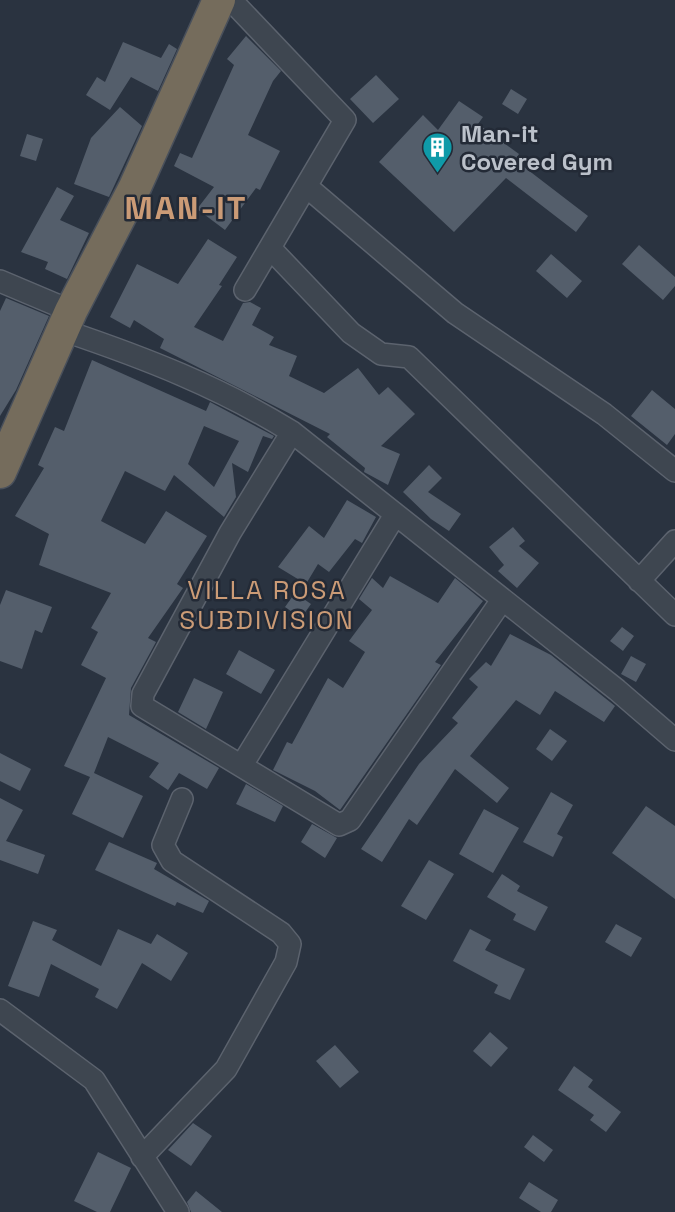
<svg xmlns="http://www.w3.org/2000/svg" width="675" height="1212" viewBox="0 0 675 1212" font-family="'Space Grotesk',sans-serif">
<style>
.building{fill:#545e6b;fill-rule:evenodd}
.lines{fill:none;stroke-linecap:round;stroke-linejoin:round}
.minor-casing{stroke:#5c636e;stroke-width:24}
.highway-casing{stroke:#49505b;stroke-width:35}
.minor{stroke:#3e4650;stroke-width:21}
.highway{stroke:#756c5c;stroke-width:32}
.labels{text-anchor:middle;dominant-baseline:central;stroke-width:5;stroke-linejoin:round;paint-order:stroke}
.poi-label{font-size:24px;font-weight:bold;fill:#bbc1ca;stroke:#232a36;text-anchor:start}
.neighbourhood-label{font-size:26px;letter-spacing:2px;fill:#cb9b76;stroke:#232a36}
.district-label{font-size:32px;font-weight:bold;letter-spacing:2px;fill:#cb9b76;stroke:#232a36}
</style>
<rect width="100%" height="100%" fill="#2a3340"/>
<path class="building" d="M246 36 281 71 273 81 248 135 280 151 260 190 256 188 225 230 197 209 214 187 174 166 180 153 192 158 234 65 227 59Z
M123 42 161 58 169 44 177 49 158 91 131 77 110 110 86 95 97 77 105 82Z
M376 75 399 99 373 123 350 99Z
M511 89 527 99 518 114 502 104Z
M459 101 483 117 478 124 519 154 515 160 588 216 576 232 506 178 454 232 379 162 423 115 438 130Z
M120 107 142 126 109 197 74 184 91 138Z
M27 134 43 139 36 161 20 156Z
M57 187 74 196 60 220 89 233 67 279 45 269 48 262 21 252Z
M208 239 237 257 219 285 222 286 194 327 223 341 243 303 250 302 261 308 252 325 274 337 269 345 297 356 289 376 324 393 358 368 379 395 388 387 415 414 381 446 400 454 388 485 364 472 365 468 327 437 330 434 160 348 164 339 134 320 130 328 110 317 137 264 178 284Z
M639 245 675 277V286L663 300 622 264Z
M551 254 582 281 567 298 536 271Z
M6 298 49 316 16 390 0 416V311Z
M92 360 206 411 210 402 274 436 272 439 263 436 248 472 232 463 236 497 224 517 174 475 165 491 125 471 101 521 145 544 166 511 207 536 177 584 183 588 148 638 156 642 131 688 129 715 219 768 207 789 179 773 168 790 149 777 159 763 108 737 94 773 143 796 123 838 72 814 90 777 64 766 106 678 81 665 98 632 91 628 111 593 39 565 49 534 15 516 44 468 38 465 55 427 64 431ZM204 426 239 441 214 487 188 464Z
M652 390 675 409V434L667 445 631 416Z
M429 465 442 478 428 492 461 514 449 531 431 519 403 492Z
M347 500 376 517 362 543 355 539 329 572 318 564 306 584 278 567 309 526 324 538Z
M513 527 525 541 519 546 539 563 517 588 498 571 504 565 489 547Z
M390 576 438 603 455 578 483 601 435 662 441 665 340 810 315 791 273 770 287 742 292 744 328 678 343 688 365 652 349 641 372 610 359 599 372 578 383 588Z
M6 590 52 607 42 633 35 630 22 669 0 661V605Z
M295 593 311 604 301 618 285 607Z
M622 627 634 636 623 651 610 641Z
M510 634 551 655 615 706 604 722 555 691 540 715 516 700 470 756 509 788 497 803 455 769 417 825 409 819 382 862 361 849 419 764 458 723 452 718 478 687 469 679 486 662 491 666Z
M239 650 275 670 261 694 226 674Z
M631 656 646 664 636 682 621 674Z
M194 678 223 692 206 729 178 712Z
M550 729 567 741 552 761 536 749Z
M0 753 31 769 20 791 0 781Z
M246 784 283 806 275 822 236 804Z
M551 792 573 805 557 834 563 837 553 857 523 842Z
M0 798 23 810 6 841 45 855 38 874 0 860Z
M646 806 675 826V899L612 853Z
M484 809 519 828 493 873 459 854Z
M312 824 337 838 325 858 301 842Z
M109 842 157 863 154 869 209 901 203 913 177 902 175 906 95 870Z
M429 860 454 874 426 920 401 906Z
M502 874 520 886 517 891 548 907 535 931 513 920 516 914 487 897Z
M33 921 57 930 52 940 101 966 118 929 151 944 157 934 188 953 171 981 142 963 117 1009 95 997 99 989 51 964 39 997 8 986Z
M616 924 642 938 631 957 605 942Z
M470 929 491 940 485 950 525 969 510 1000 494 993 498 985 453 961Z
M490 1032 508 1048 491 1067 473 1051Z
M335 1045 359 1072 340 1088 316 1061Z
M574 1066 593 1080 588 1087 621 1112 606 1132 590 1120 594 1115 558 1090Z
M193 1123 212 1136 191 1166 168 1150Z
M533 1135 553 1150 544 1162 524 1147Z
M98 1152 131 1168 110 1212H97L74 1201Z
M529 1182 558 1200 551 1212H541L519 1198Z
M196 1191 222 1212H191L187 1202Z"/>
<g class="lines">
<defs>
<path id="minor" d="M231 0 345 120 245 290
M306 186 455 313 604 414 675 471
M270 248 351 333 381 354 409 357 675 615
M0 281 71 311
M65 331C145 358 220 387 292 432L617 690 675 740
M292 432 230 533 143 694 142 706 339 825 350 820 502 600
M639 581 675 541
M242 765 395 515
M0 1010 94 1080 178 1212
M142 1157 226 1069 286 962 290 944 281 933 172 861 163 845 182 799"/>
<path id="highway" d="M0 472 71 311 135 187 219 0"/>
</defs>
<use href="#minor" class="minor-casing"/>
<use href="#highway" class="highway-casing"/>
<use href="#minor" class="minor"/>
<use href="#highway" class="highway"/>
</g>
<defs>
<symbol id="building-pin" viewBox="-11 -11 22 30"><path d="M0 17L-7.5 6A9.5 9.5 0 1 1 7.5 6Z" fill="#0f9aa8" stroke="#232a36"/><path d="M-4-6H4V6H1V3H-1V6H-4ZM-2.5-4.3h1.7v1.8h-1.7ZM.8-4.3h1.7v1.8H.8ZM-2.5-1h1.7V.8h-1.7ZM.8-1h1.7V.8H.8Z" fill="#fff"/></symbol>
</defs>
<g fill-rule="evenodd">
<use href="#building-pin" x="420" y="130" width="35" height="47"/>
</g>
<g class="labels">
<g class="poi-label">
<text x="461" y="133">Man-it<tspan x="461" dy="28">Covered Gym</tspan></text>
</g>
<g class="neighbourhood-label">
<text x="267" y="590">VILLA ROSA<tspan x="267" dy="30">SUBDIVISION</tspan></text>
</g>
<g class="district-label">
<text x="186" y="208">MAN-IT</text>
</g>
</g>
</svg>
